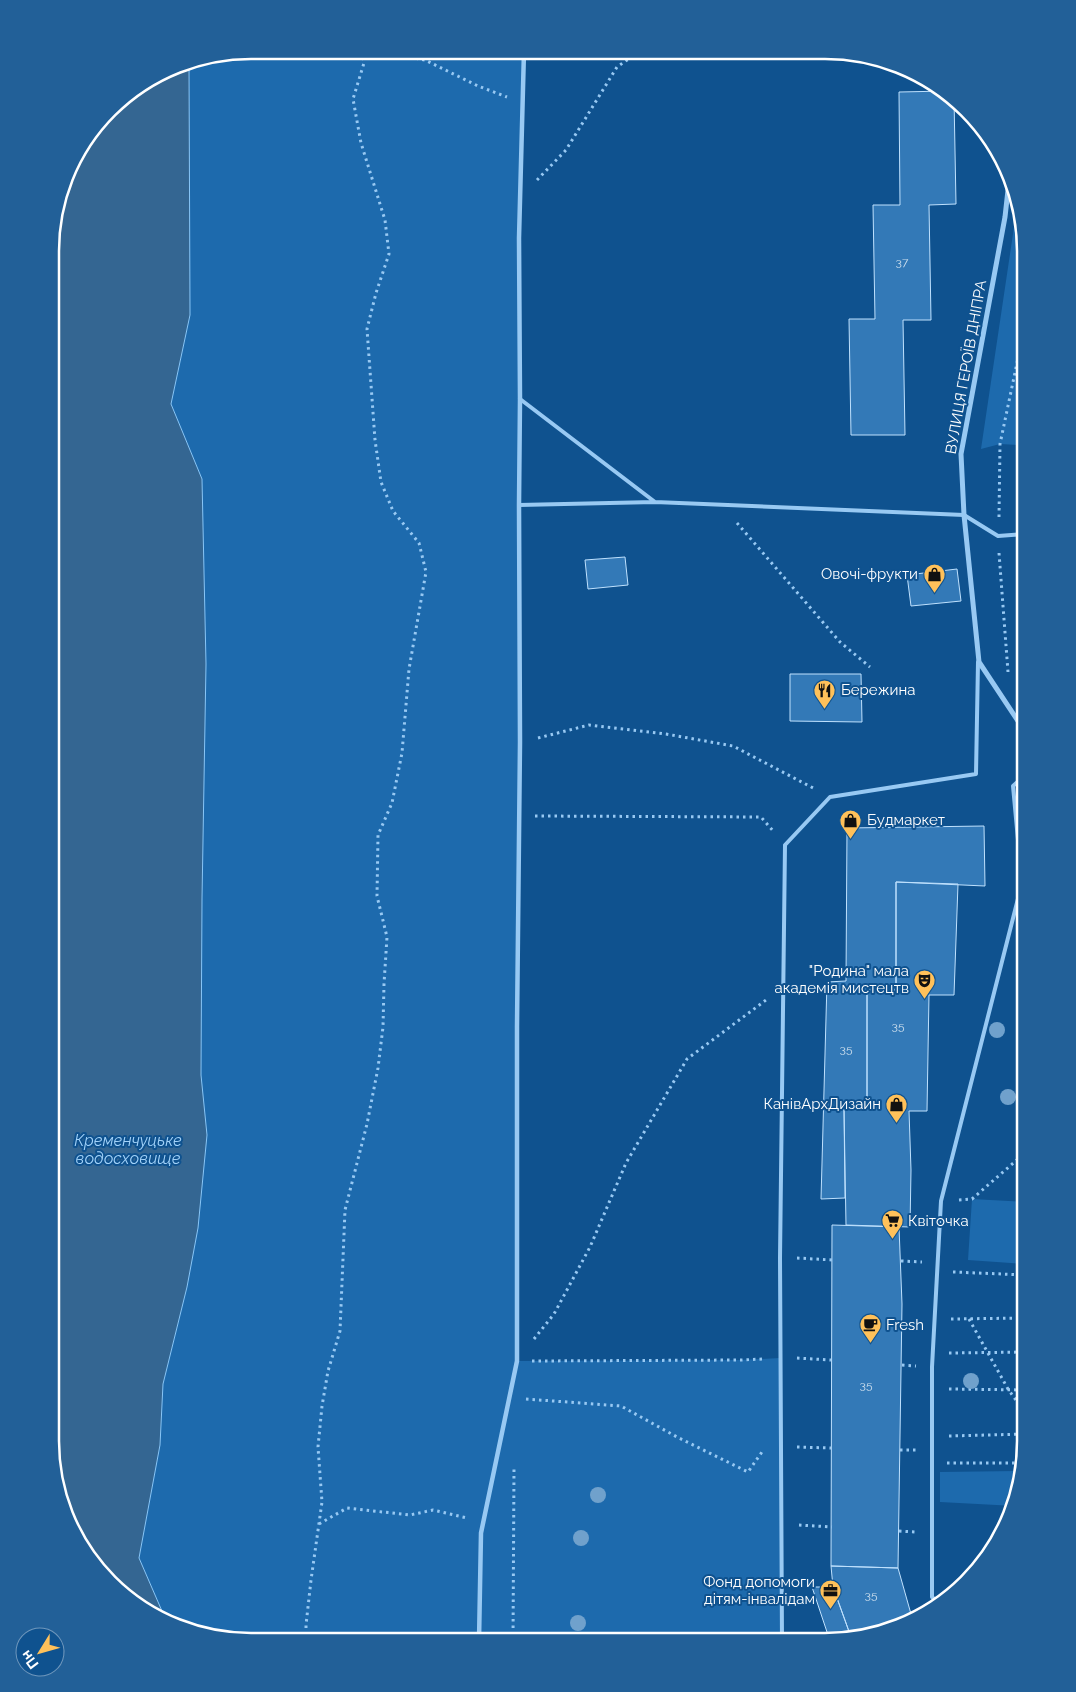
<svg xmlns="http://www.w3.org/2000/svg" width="1076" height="1692" viewBox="0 0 1076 1692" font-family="Raleway,sans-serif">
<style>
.green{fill:#1d6aad}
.water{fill:#346692;stroke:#89c6f7}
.building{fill:#3379b7;stroke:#bfe1fe}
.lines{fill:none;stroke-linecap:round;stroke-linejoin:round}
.path{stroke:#98c9f3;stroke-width:3;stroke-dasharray:2.5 4;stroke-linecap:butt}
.service{stroke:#98c9f3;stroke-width:4}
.pedestrian{stroke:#98c9f3;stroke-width:4.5}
.minor{stroke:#98c9f3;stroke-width:5}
.tree{fill:#70a1cc}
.labels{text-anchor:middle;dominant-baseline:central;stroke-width:4;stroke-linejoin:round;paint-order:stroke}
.number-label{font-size:12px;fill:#ccdeed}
.street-label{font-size:15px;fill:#fff;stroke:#0f528f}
.poi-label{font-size:15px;fill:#fff;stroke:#0f528f;text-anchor:end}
.water-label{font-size:16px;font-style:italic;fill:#a3d3fa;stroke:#0f528f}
.rim{fill:none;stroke:#fff;stroke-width:2.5}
</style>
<rect width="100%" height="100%" fill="#0f528f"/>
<path class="green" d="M250 50 524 51 519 238 517 1361 740 1360 780 1358 782 1642 225 1640 174 1627 163 1621 165 1618 139 1558 160 1445 163 1384 187 1287 207 1135 201 1075 202 899 206 664 202 479 171 404 190 315 189 62Z
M1017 207 1026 250V458L1021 459 1019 445 1000 444 981 449Z
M972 1199 1026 1202V1264L968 1260Z
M1022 1471 1015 1506 940 1502V1472Z"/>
<path class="water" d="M189 62 190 315 171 404 202 479 206 664 202 899 201 1075 207 1135 198 1228 187 1287 163 1384 160 1445 139 1558 165 1618 163 1621 129 1601 91 1563 65 1518 50 1442 52 225 71 162 118 100 174 65Z"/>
<path class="building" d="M947 91 954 98 956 204 929 205 931 320H903L905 435H851L849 319H875L873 205H900L899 92Z
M625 557 628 585 588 589 585 560Z
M957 569 961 601 911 606 907 575Z
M1019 596H1026V662H1020Z
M790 674H861L862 722 790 721Z
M984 826 985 886 896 882V990H867V1108L844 1109 845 1198 821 1199 827 982 846 981 847 828Z
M896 882 958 884 954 995H929L927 1111H909L911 1170 910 1227 846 1225 844 1109 867 1108V990H896Z
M832 1225 899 1227 902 1304 898 1568 831 1566Z
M831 1566 898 1568 911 1614 915 1619 902 1627 851 1637 833 1587Z
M812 1587H833L851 1637 830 1641Z"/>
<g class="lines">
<path class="path" d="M371 50 425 60 478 86 507 97
M540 57 632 55 694 56
M537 180 566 150 617 67 640 51
M1019 445 1026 441
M999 517 1000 444 1026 320
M737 523 840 642 870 667
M999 553 1008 672
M538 738 589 725 666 734 733 746 815 789
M535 816 761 817 774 832
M959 1200 972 1199 1026 1152
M797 1258 832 1260
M901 1261 922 1262
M953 1272 1026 1275
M951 1319 1026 1318
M969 1319 1008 1389 1026 1414
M534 1339 554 1314 590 1247 626 1163 687 1059 766 1000
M949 1353 1026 1352
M797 1358 831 1360
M532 1361 740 1360 764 1359
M902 1365 916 1366
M949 1389 1026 1390
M526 1399 621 1406 677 1437 748 1472 764 1449
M949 1436 1026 1434
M797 1447 831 1448
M900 1450H916
M947 1463H1024
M1020 1463 1025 1455
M319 1524 347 1508 410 1515 433 1510 467 1518
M799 1525 832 1527
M899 1531 916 1532
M306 1641V1625L311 1580 322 1502 318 1447 322 1406 328 1371 340 1331 345 1210 367 1124 378 1068 383 1027 384 984 387 937 377 896 378 835 392 803 402 753 409 669 426 572 419 543 393 511 381 482 375 440 367 329 376 293 389 254 385 220 361 143 353 99 364 63 362 50
M513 1641 514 1467"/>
<path class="service" d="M520 399 655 502
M519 505 655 502 964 515 998 536 1026 534
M940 1605 932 1597V1367L941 1201 1022 883 1013 786 1026 774
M782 1642 780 1258 785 845 830 797 976 774 978 662"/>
<path class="pedestrian" d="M479 1641 481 1533 517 1361V1027L520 742 519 505 520 399 519 238 524 51"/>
<path class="minor" d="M1010 172 1005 217 961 454 964 515 979 662 1026 733"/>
</g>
<g class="tree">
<circle cx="997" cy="1030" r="8"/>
<circle cx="1008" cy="1097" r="8"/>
<circle cx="971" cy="1381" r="8"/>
<circle cx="598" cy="1495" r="8"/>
<circle cx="581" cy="1538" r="8"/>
<circle cx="578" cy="1623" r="8"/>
</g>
<defs>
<symbol id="shop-pin" viewBox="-11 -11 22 30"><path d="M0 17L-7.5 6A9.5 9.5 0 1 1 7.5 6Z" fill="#ffc15a" stroke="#0f528f"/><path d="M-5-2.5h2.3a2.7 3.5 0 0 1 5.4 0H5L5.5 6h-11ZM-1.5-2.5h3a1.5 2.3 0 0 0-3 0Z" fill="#111"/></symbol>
<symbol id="restaurant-pin" viewBox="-11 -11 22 30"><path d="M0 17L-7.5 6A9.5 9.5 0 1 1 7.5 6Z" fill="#ffc15a" stroke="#0f528f"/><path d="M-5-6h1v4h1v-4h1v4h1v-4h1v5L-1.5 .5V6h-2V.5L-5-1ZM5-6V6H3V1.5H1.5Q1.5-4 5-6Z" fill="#111"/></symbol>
<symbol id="theatre-pin" viewBox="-11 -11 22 30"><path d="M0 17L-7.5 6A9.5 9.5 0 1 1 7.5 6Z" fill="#ffc15a" stroke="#0f528f"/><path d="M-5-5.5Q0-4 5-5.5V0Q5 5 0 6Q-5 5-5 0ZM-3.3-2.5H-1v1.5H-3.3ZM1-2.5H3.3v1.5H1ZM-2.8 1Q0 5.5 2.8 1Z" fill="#111"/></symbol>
<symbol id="supermarket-pin" viewBox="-11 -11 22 30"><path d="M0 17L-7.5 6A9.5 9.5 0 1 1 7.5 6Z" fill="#ffc15a" stroke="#0f528f"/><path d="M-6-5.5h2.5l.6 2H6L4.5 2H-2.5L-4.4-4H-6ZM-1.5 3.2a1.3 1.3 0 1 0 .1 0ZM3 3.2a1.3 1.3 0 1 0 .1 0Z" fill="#111"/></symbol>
<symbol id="cafe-pin" viewBox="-11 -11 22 30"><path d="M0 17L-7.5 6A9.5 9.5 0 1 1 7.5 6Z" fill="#ffc15a" stroke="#0f528f"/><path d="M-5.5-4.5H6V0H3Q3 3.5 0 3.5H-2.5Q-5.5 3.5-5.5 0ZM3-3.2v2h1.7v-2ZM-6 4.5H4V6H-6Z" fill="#111"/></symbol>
<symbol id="office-pin" viewBox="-11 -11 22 30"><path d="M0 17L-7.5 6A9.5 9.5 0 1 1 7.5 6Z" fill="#ffc15a" stroke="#0f528f"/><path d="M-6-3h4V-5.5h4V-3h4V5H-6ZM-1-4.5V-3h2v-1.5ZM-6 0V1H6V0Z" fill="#111"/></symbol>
</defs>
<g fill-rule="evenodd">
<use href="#shop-pin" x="922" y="562" width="25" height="34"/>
<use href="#restaurant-pin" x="812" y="678" width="25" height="34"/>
<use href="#shop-pin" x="838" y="808" width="25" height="34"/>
<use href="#theatre-pin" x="912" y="968" width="25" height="34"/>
<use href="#shop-pin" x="884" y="1092" width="25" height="34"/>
<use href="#supermarket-pin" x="880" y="1208" width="25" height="34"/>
<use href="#cafe-pin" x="858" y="1312" width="25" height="34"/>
<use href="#office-pin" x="818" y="1578" width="25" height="34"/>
</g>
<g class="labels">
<g class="number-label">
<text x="902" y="262">37</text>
<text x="898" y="1026">35</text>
<text x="846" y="1049">35</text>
<text x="866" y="1385">35</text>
<text x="871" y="1595">35</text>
</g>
<g class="street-label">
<text transform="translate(966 367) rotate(-80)">ВУЛИЦЯ ГЕРОЇВ ДНІПРА</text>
</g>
<g class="poi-label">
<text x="918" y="574">Овочі-фрукти</text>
<text x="841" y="690" text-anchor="start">Бережина</text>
<text x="867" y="820" text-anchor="start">Будмаркет</text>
<text x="909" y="971">"Родина" мала<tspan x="909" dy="17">академія мистецтв</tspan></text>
<text x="881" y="1104">КанівАрхДизайн</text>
<text x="908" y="1221" text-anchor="start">Квіточка</text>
<text x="886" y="1325" text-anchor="start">Fresh</text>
<text x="815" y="1582">Фонд допомоги<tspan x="815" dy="17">дітям-інвалідам</tspan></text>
</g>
<g class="water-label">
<text x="128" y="1140">Кременчуцьке<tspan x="128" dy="18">водосховище</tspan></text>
</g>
</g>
<path d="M0 0H1076V1692H0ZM251 59H825A192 192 0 0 1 1017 251V1441A192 192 0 0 1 825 1633H251A192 192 0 0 1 59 1441V251A192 192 0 0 1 251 59Z" fill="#226098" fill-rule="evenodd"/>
<path class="rim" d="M251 59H825A192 192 0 0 1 1017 251V1441A192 192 0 0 1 825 1633H251A192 192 0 0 1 59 1441V251A192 192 0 0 1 251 59Z"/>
<g transform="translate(40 1652) rotate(233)"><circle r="24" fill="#0f528f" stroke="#6f97bc"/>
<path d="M0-4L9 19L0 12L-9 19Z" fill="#ffc15a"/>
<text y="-8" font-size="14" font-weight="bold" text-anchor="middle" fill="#ffffff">Пн</text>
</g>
</svg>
